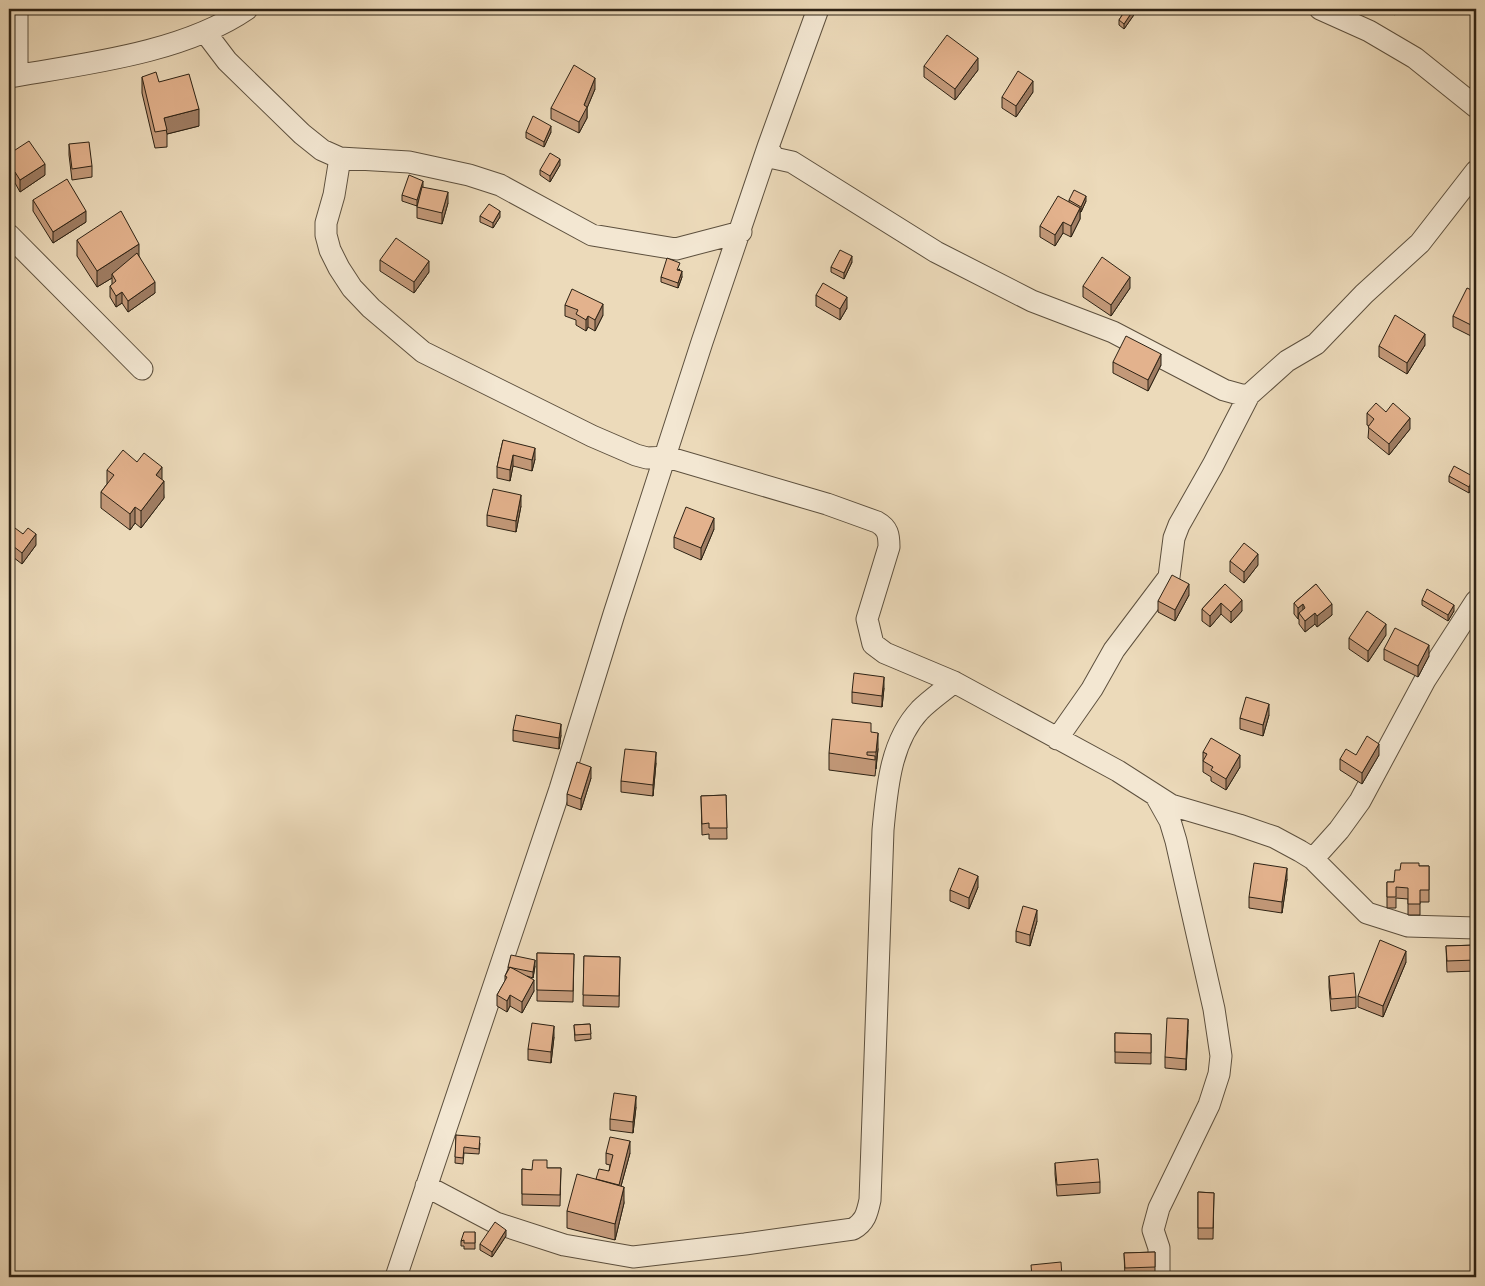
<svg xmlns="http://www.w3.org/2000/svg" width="1485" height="1286" viewBox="0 0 1485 1286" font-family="Alegreya,serif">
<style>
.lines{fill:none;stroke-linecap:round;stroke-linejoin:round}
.minor-casing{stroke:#5d503e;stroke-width:23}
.minor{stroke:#f3e7d2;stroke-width:21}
.wall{fill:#c39979;stroke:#2d2214}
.shaded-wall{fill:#9f7d63;stroke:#2d2214}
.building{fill:#e3b28d;stroke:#2d2214}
</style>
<rect width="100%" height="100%" fill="#ecdaba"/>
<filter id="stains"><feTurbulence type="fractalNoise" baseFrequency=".004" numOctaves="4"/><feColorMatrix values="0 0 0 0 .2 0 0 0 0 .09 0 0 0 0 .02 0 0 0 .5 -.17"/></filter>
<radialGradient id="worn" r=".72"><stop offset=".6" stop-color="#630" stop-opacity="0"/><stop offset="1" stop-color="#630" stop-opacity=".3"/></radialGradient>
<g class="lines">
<defs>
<path id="minor" d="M17 9V75
M1320 9 1369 31 1415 58 1476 107
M205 32 227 61 302 134 322 150 340 158 409 162 469 175 500 185 592 235 676 249 741 232
M9 77C84 64 183 53 247 9
M768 147 774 158 792 162 936 252 1032 301 1113 332 1224 390 1242 395H1249L1287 361 1316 344 1364 294 1420 243 1476 171
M340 158 334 195 326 223V235L330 250 339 268 352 288 371 308 423 352 592 436 636 455 647 458 667 457 827 504 877 522C888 528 889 535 889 547L867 619 873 644 885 653 954 682 1118 771 1171 805 1239 825 1274 837 1300 851 1313 859 1367 913 1408 926 1476 928
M9 235 142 369
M1057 739 1092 689 1114 650 1169 577 1174 538 1179 525 1213 465 1249 395
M1156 796 1170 821 1176 841 1214 1009 1221 1056 1219 1074 1209 1105 1159 1208 1153 1230 1159 1248V1277
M1313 859 1339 830 1360 801 1425 680 1476 601
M426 1186 496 1223 564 1245 633 1257 745 1244 853 1229C865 1222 867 1214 870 1200L883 830C887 789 890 742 920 710 930 700 943 691 954 682
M396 1277 560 789 614 614 702 342 768 147 818 9"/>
</defs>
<use href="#minor" class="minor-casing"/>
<use href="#minor" class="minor"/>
</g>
<path class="wall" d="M1126 9H1138L1124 29 1119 25V20Z
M1387 9H1399L1395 15Z
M924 66 978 70 955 100 924 77Z
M142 77 159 82 199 126 167 134V147L155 148 142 93Z
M595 89 587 108V118L579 133 551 119V108Z
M1033 92 1016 117 1002 108V97Z
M526 132H551L544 147 526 138Z
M69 144 92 166V177L72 180 69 155Z
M9 154 45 175 20 192 15 183 9 187Z
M560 165 550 182 540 175V170Z
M423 187 448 203 442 224 417 218V207L419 199 417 206 402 201V195Z
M33 200 86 222 53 243 33 211Z
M1069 200 1086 201 1081 212H1080V219L1071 237 1063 233 1055 246 1040 237V226L1069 202Z
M480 216 500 217 493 228 480 222Z
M77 240 139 256 155 293 128 312 122 303 116 307 110 297V286L112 285V278L97 287 77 256Z
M380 260 429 272 414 293 380 271Z
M852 262 844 279 831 272V267Z
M680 269 679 270 682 277 678 288 661 282V277Z
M1083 286 1130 288 1111 316 1083 297Z
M1476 292 1475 338 1453 327V316Z
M816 295 847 308 840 320 816 306Z
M565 305 603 315 595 331 588 327 586 331 576 325V320L565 316Z
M1425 345 1407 374 1379 357V346Z
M1113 362 1161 365 1148 391 1113 373Z
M1386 412 1410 429 1389 455 1368 438 1369 426 1367 425V413Z
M503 440 535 459 532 471 513 466 510 481 497 478V467Z
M137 462 162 480 164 498 141 528 135 523 130 530 101 508V492L107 484V470Z
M1449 476 1474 483 1469 493 1449 482Z
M521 506 516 532 487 526V515Z
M9 528 23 534 36 545 22 564 9 554Z
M714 529 701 560 674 548V537Z
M1230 561 1258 565 1244 583 1230 572Z
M1225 584 1242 611 1231 623 1221 614 1210 627 1202 621V609Z
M1316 584 1332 615 1317 627 1315 624 1305 632 1299 624V619H1298L1294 614V603Z
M1189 595 1175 621 1158 612V601Z
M1422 600 1454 611 1448 621 1422 605Z
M1386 635 1368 662 1349 649V638Z
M1384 649 1429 656 1418 677 1384 660Z
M884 688 882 707 852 703V692Z
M1269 715 1263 736 1240 729V718Z
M513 730 561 735 559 749 513 741Z
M871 732 878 749 875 776 829 770V753Z
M1203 752 1240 767 1226 790 1211 781V777L1203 772Z
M1356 755H1379L1362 784 1340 770V759Z
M656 763 653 796 621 792V781Z
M591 778 581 810 567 805V794Z
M726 795 727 839H709V834L702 835 701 796Z
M1419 866H1429V902H1420V915H1408V899L1396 898V908H1387V882H1394L1400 870Z
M1287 879 1282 913 1249 908V897Z
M978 887 969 909 950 901V890Z
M1037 921 1030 946 1016 942V931Z
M1476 945V971L1447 972 1446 946Z
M537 953 574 954 573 1002 537 1001Z
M584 956 620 957 619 1007 583 1006Z
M1406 962 1383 1017 1358 1007V996Z
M535 966 533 978 527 976 534 991 522 1013 510 1006 507 1012 497 1006V995L505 981V976L508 969V967Z
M1329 976 1356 997V1008L1331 1011 1329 987Z
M590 1024 591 1039 575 1041 574 1025Z
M1188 1030 1186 1070 1165 1068V1057Z
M1115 1033 1151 1034V1064L1115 1063Z
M554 1037 551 1063 528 1060V1049Z
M636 1107 633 1133 610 1130V1119Z
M456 1135 480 1143 479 1154 464 1153 463 1164 455 1163Z
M606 1153H630L621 1186 624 1203 615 1240 567 1228V1211L596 1179 609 1171 610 1165 606 1164Z
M1055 1163 1100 1182V1193L1057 1196 1055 1174Z
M547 1168H561L560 1206 522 1205V1169L532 1170Z
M1198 1192 1214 1193 1213 1239H1198Z
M475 1232V1249H464V1246H461V1241Z
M506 1236 492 1257 480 1250V1244Z
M1155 1252V1277H1125L1124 1253Z"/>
<path class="shaded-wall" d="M1134 9H1138L1124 29V24Z
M1395 9H1399L1395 15Z
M978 58V70L955 100V89Z
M595 78V89L587 108V118L579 133V122L584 105Z
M1033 81V92L1016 117V106Z
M199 109V126L167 134 164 118Z
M551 126V132L544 147V142Z
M560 159V165L550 182V176Z
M45 164V175L20 192V180Z
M15 172V183L9 187V176Z
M423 181V186L417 206V200Z
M448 192V203L442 224V213Z
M1086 196V201L1081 212V207Z
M1080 208V219L1071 237V226Z
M86 211V222L53 243V232Z
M500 211V217L493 228V223Z
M1063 222V233L1055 246V235Z
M139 244V260L112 274V278L97 287V271Z
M852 256V262L844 279V273Z
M429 261V272L414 293V282Z
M682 271V277L678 288V283Z
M1130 277V288L1111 316V305Z
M155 282V293L128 312V301Z
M122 292V303L116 307V296Z
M847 297V308L840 320V309Z
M603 304V315L595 331V320Z
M588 316V327L586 331V320Z
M1476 325V336L1475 338V327Z
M1425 334V345L1407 374V363Z
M1161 354V365L1148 391V380Z
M1410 418V429L1389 455V444Z
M535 448V459L532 471V460Z
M11 450V466L9 469V453Z
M513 455V466L510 481V470Z
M162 467V484L156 475Z
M1474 477V483L1469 493V487Z
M164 481V498L141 528V511Z
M521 495V506L516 532V521Z
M135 507V523L130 530V514Z
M714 518V529L701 560V548Z
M36 534V545L22 564V553Z
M1258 554V565L1244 583V572Z
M1189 584V595L1175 621V610Z
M1242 600V611L1231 623V612Z
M1221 603V614L1210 627V616Z
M1303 604V615L1299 613 1298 619V608Z
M1332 604V615L1317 627V616Z
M1454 605V611L1448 621V615Z
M1315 613V624L1305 632V621Z
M1386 624V635L1368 662V651Z
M1429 645V656L1418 677V666Z
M884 677V688L882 707V696Z
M1269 704V715L1263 736V725Z
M561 724V735L559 749V738Z
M878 733V749L876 769V752Z
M1379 744V755L1362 784V773Z
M656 752V763L653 796V785Z
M1240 755V767L1226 790V779Z
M591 767V778L581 810V799Z
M1287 868V879L1282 913V902Z
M978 876V887L969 909V898Z
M1037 910V921L1030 946V935Z
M1406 951V962L1383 1017V1006Z
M535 960V966L533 978V972Z
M534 980V991L522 1013V1002Z
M510 995V1006L507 1012V1001Z
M1188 1019V1030L1186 1070V1059Z
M554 1026V1037L551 1063V1052Z
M636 1096V1107L633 1133V1122Z
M630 1141V1153L618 1197V1186Z
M624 1187V1203L615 1240V1224Z
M506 1230V1236L492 1257V1252Z"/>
<path class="building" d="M1126 9H1134L1124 24 1119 20Z
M947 35 978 58 955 89 924 66Z
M574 65 595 78 584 105 587 107 579 122 551 108Z
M1018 71 1033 81 1016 106 1002 97Z
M156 72 159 82 189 74 199 109 164 118 167 130 155 132 142 77Z
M533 116 551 126 544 142 526 132Z
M29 141 45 164 20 180 15 172 9 176V154Z
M89 142 92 166 72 169 69 144Z
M550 153 560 159 550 176 540 170Z
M409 175 423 181 417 200 402 195Z
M67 179 86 211 53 232 33 200Z
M422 187 448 192 442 213 417 207Z
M1074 190 1086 196 1081 207 1069 200Z
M1058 196 1080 208 1071 226 1063 222 1055 235 1040 226Z
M489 204 500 211 493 223 480 216Z
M121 211 139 244 97 271 77 240Z
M396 238 429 261 414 282 380 260Z
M840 250 852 256 844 273 831 267Z
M137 253 155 282 128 301 122 292 116 296 110 286 116 281 112 274Z
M1102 257 1130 277 1111 305 1083 286Z
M667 258 680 263 677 270 682 271 678 283 661 277Z
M823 283 847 297 840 309 816 295Z
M1467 288 1476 292V325L1475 327 1453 316Z
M572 289 603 304 595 320 588 316 586 320 576 314 578 310 565 305Z
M1395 315 1425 334 1407 363 1379 346Z
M1126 336 1161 354 1148 380 1113 362Z
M1376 403 1386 412 1393 403 1410 418 1389 444 1368 427 1374 419 1367 413Z
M503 440 535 448 532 460 513 455 510 470 497 467Z
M123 450 137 462 144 453 162 467 156 475 164 481 141 511 135 507 130 514 101 492 114 475 107 470Z
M1454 466 1474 477 1469 487 1449 476Z
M493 489 521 495 516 521 487 515Z
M686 507 714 518 701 548 674 537Z
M11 525 23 534 28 528 36 534 22 553 9 543V528Z
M1244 543 1258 554 1244 572 1230 561Z
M1172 575 1189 584 1175 610 1158 601Z
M1225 584 1242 600 1231 612 1221 603 1210 616 1202 609Z
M1316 584 1332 604 1317 616 1315 613 1305 621 1299 613 1305 608 1303 604 1298 608 1294 603Z
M1427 589 1454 605 1448 615 1422 600Z
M1367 611 1386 624 1368 651 1349 638Z
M1395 628 1429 645 1418 666 1384 649Z
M854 673 884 677 882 696 852 692Z
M1246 697 1269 704 1263 725 1240 718Z
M516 715 561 724 559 738 513 730Z
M832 719 871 723V732L878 733 876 752H867V755L875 756V760L829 753Z
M1367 736 1379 744 1362 773 1340 759 1346 749 1356 755Z
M1211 738 1240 755 1226 779 1211 770 1213 767 1203 761 1207 754 1203 752Z
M625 749 656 752 653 785 621 781Z
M577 762 591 767 581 799 567 794Z
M726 795 727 828H709V823L702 824 701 796Z
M1254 863 1287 868 1282 902 1249 897Z
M1401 863H1419V866H1429V890H1420V904H1408V888L1396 887V897H1387V882H1394L1395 870H1400Z
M959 868 978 876 969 898 950 890Z
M1023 906 1037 910 1030 935 1016 931Z
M1380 940 1406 951 1383 1006 1358 996Z
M1476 945V960L1447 961 1446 946Z
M537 953 574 954 573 991 537 990Z
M511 955 535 960 533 972 508 967Z
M584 956 620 957 619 996 583 995Z
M510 967 534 980 522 1002 510 995 507 1001 497 995 507 977 505 976Z
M1354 973 1356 997 1331 999 1329 976Z
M1167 1018 1188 1019 1186 1059 1165 1057Z
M532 1023 554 1026 551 1052 528 1049Z
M590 1024 591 1034 575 1035 574 1025Z
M1115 1033 1151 1034V1053L1115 1052Z
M614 1093 636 1096 633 1122 610 1119Z
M456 1135 480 1137 479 1149 464 1147 463 1158 455 1157Z
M610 1137 630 1141 619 1185 596 1179 599 1169 609 1171 613 1155 606 1153Z
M1098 1159 1100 1182 1057 1185 1055 1163Z
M533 1160H547V1168H561L560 1195 522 1194V1169L532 1170Z
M577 1174 624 1187 615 1224 567 1211Z
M1198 1192 1214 1193 1213 1228H1198Z
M495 1222 506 1230 492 1252 480 1244Z
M464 1232H475V1243H464V1240L461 1241Z
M1155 1252V1267L1125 1268 1124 1253Z
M1061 1262 1062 1277H1050V1276L1032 1277 1031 1265Z"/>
<rect width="1485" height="1286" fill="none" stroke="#ecdaba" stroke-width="30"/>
<rect x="10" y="10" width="1465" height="1266" fill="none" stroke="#2d2214" stroke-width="2.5"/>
<rect x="15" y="15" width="1455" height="1256" fill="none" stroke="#2d2214"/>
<rect width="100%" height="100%" filter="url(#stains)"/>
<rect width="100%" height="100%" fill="url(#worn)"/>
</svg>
